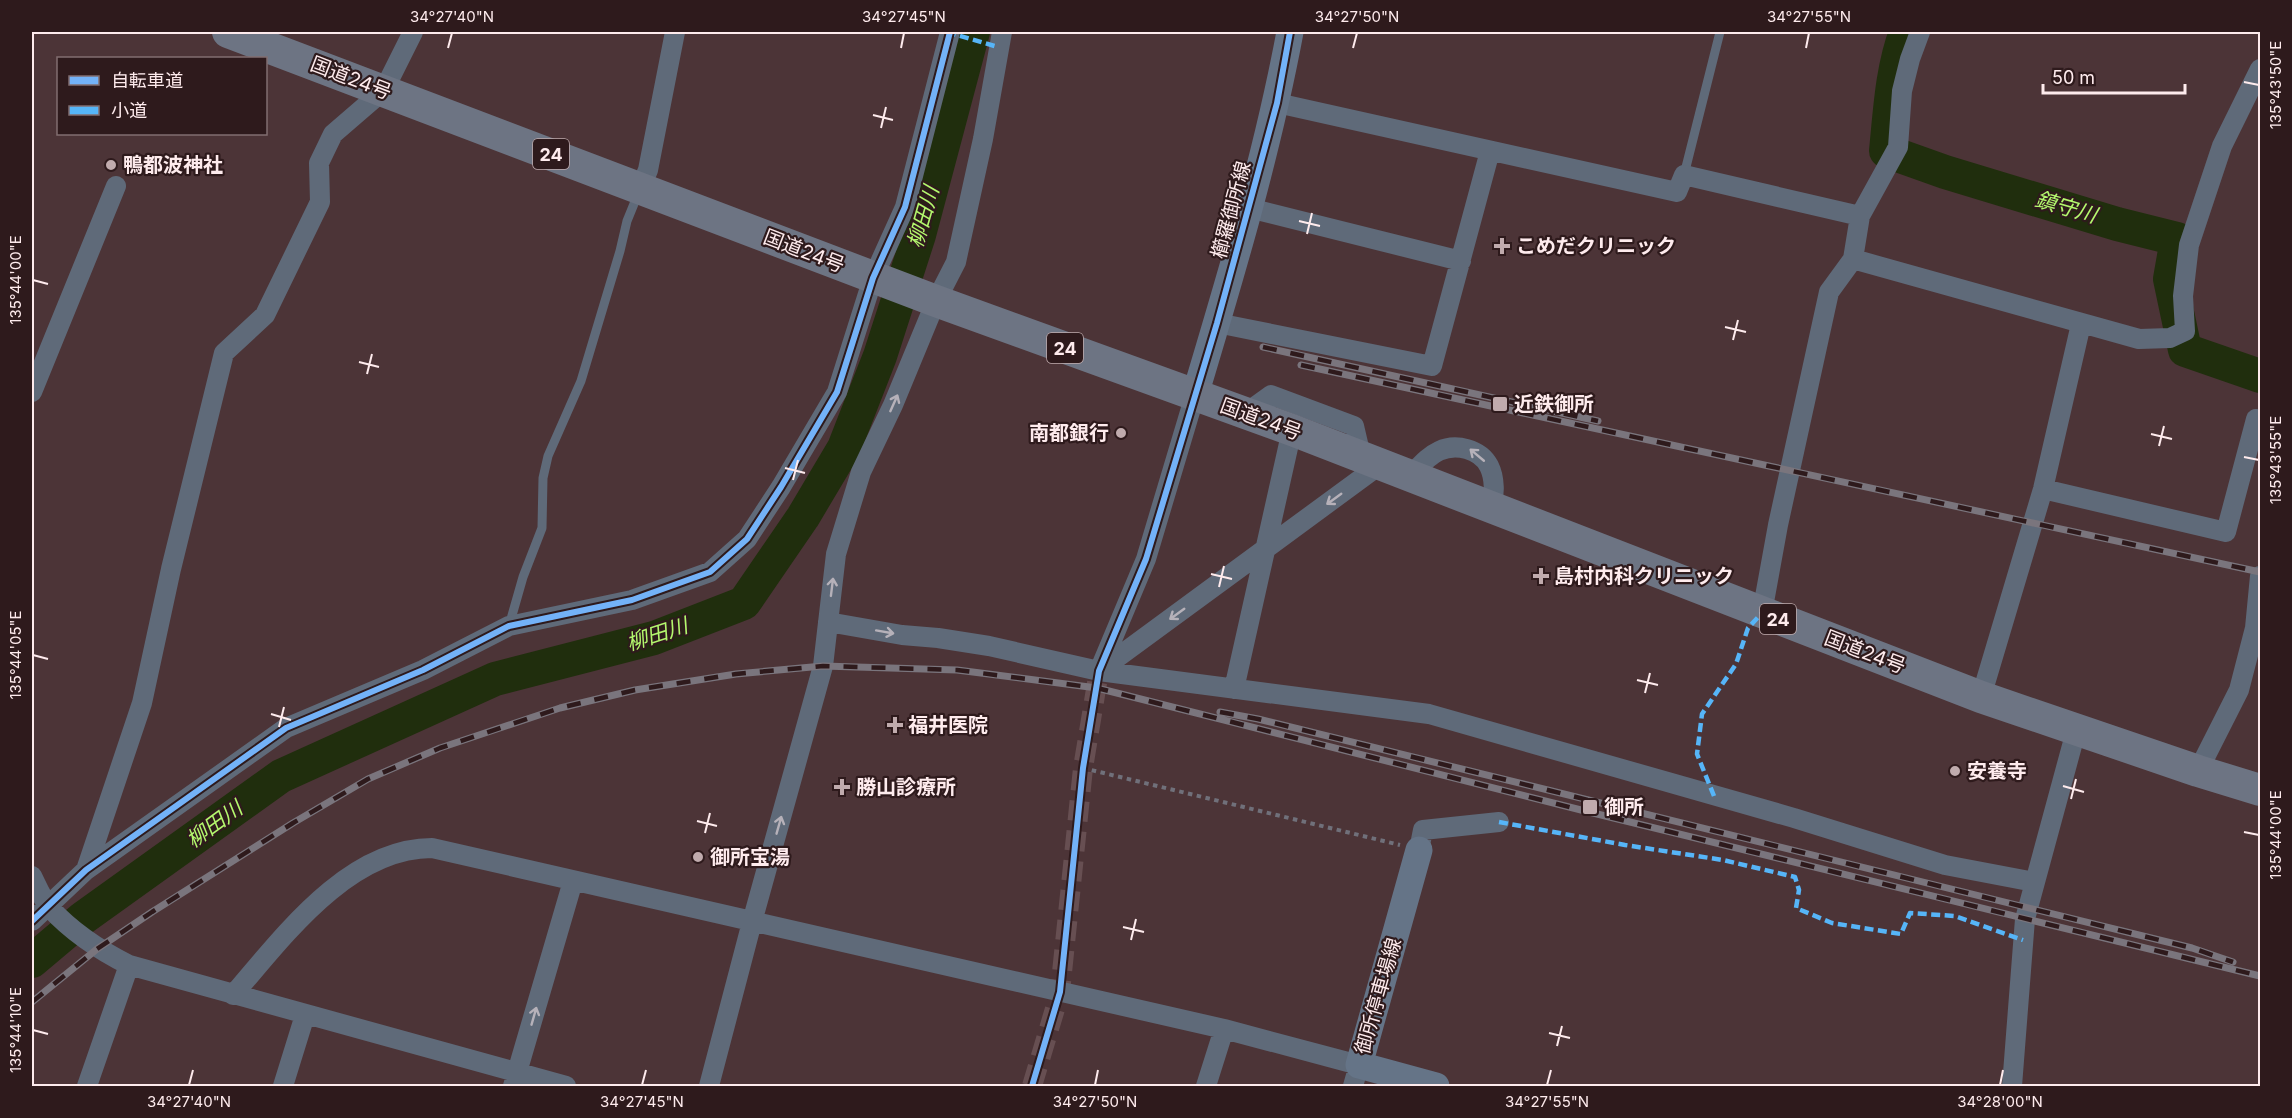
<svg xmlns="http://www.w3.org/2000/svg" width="2292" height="1118" viewBox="0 0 2292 1118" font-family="Inter,'Noto Sans JP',sans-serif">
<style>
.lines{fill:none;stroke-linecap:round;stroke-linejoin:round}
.river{stroke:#202e0d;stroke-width:34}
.minor-tunnel{stroke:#674f52;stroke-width:20;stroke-dasharray:20 10;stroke-linecap:butt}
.path{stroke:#70707a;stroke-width:4;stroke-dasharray:4.5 4.5;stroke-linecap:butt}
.service{stroke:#5f6a79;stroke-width:9}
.minor{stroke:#5f6a79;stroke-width:20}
.secondary{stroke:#657487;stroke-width:27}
.trunk{stroke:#6d7483;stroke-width:32}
.rail-casing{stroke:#7a757d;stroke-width:7}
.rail{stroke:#2e1a1c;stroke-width:4.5;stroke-dasharray:14;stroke-linecap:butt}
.quiet{stroke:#56b5f8;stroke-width:4.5;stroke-dasharray:9 4.5;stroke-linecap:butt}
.cycleway-casing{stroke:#2e1a1c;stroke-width:10}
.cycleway{stroke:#73b2f8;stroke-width:6}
.oneway{stroke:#b6b1b9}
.ticks{fill:none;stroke:#feebed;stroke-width:2}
.poi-dot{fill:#c0abad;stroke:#2e1a1c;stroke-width:2}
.labels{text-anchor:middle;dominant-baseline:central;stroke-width:4.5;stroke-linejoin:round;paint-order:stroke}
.shield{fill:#2e1a1c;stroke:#c0acae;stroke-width:1.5}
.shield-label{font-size:18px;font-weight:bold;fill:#feebed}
.street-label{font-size:20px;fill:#feebed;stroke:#2e1a1c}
.poi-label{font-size:20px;font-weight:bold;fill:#feebed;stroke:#2e1a1c;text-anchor:start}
.water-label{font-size:21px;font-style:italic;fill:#b4f86e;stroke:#2e1a1c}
.neatline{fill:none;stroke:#feebed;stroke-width:2}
.ticks-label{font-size:15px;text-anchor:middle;fill:#feebed}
</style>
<rect width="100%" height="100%" fill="#4c3437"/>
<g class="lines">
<path class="river" d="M1906 32C1892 69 1890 111 1886 151L1945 172 2117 224 2177 239 2170 279 2185 350 2260 376
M32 961 83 918 281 776 495 679 654 638 744 603 803 517 844 448 880 356 919 235 973 32"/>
<path class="minor-tunnel" d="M1032 1086 1060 992 1083 768 1099 671"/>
<path class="path" d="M1083 768 1400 845"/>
<path class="service" d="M1684 175 1720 32
M509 626 523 577 542 528 543 478 548 456 581 381 620 251 627 221 638 194"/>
<path class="minor" d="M1920 32 1910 59 1902 91 1898 147 1860 216 1853 259 2139 339 2170 338 2185 331 2183 296 2189 245 2222 146 2260 69
M1277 103 1677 192 1684 175 1860 216
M640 189 648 170 675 32
M1249 208 1461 261
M1217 323 1432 366 1490 151
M32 392 116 186
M1246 413 1271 395 1354 426 1361 456
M1411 475C1420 466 1428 456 1439 451 1456 443 1480 449 1489 466 1495 478 1495 495 1491 508
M2043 489 2226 532 2256 419
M1762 613 1778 525 1829 292 1853 259
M828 622 902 635 938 638 989 646 1099 671 1429 714 1794 818 1945 865 2034 882
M1099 671 1381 464
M1099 671 1146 559 1195 395
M1234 689 1292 430
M1981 697 2043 489 2081 324
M2198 771 2239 690 2255 628 2260 576
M1419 850 1423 830 1499 822
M86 870 142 703 171 569 224 353 265 315 320 202 319 163 333 134 384 90 413 32
M32 876C37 886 42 899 50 908 73 933 99 950 129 965L566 1086
M32 921 86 870 286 728 423 670 509 626 632 600 710 572 747 539 781 487 837 392 873 278 905 207 950 32
M233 995C283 937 348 848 432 848L1224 1029 1359 1065 1353 1086
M87 1086 129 965
M283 1086 305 1015
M513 1086 573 881
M709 1086 752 922 823 666 836 554 861 472 893 405 936 301 956 262 983 139 1002 32
M1206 1086 1224 1029
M2012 1086 2025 919 2076 731"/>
<path class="secondary" d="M1195 395C1231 275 1267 155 1290 32
M1419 850 1359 1065 1436 1086"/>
<path class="trunk" d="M228 32 936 301 1292 430 1981 697 2198 771 2260 790"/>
<defs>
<path id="rail" d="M1263 347 1598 421
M1301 365 2260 572
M1220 712 1258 719 2192 948 2233 962
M32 1002 97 949 152 912 293 823 368 779 440 748 560 708 635 690 736 674 823 666 957 670 1097 688 1589 812 2260 976"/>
</defs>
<use href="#rail" class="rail-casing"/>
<use href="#rail" class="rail"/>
<path class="quiet" d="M947 32 998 47
M1714 796 1697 754 1702 714 1736 664 1748 628 1762 613
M1499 822 1625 845 1723 860 1795 877 1799 890 1796 908 1832 923 1901 934 1910 913 1955 916 2023 940"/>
<defs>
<path id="cycleway" d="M32 921 86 870 286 728 423 670 509 626 632 600 710 572 747 539 781 487 837 392 873 278 905 207 950 32
M1032 1086 1060 992 1083 768 1099 671 1146 559 1217 323 1277 103 1290 32"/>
</defs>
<use href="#cycleway" class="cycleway-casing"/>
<use href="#cycleway" class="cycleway"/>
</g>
<defs><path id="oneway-shaft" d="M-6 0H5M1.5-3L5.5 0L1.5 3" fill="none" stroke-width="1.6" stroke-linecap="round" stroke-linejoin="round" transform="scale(1.5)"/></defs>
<g class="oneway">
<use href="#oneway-shaft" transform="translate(894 403) rotate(-66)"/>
<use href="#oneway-shaft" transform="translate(1477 455) rotate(-140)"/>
<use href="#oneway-shaft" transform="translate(1334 499) rotate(144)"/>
<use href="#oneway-shaft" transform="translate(832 587) rotate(-83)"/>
<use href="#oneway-shaft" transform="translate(1177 614) rotate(144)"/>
<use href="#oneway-shaft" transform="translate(885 632) rotate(10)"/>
<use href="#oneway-shaft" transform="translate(779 825) rotate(-74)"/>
<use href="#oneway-shaft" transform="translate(534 1016) rotate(-74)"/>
</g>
<path class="ticks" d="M448 48 452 33M901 48 904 33M1353 48 1357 33M1806 48 1809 33M2244 82 2259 85M873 115 893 120M881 128 886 107M1299 221 1320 226M1307 234 1312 213M33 280 48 284M1725 327 1746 332M1733 340 1738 320M359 362 379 367M367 374 372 354M2151 434 2172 439M2159 446 2164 426M2244 457 2259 460M785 468 805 473M793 480 798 460M1211 574 1232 579M1219 587 1224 566M33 655 48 659M1637 680 1658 685M1645 693 1650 673M271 714 291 720M279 727 284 707M2063 786 2084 792M2071 799 2076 779M697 821 717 826M2244 832 2259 835M705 833 710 813M1123 927 1144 932M1131 940 1136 919M33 1030 48 1034M1549 1033 1570 1038M1557 1046 1562 1026M189 1085 193 1070M642 1085 646 1070M1095 1085 1098 1070M1547 1085 1551 1070M2000 1085 2003 1070"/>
<g class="poi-dot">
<circle cx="111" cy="165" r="6"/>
<path d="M1499 237h6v6h6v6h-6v6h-6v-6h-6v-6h6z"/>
<rect x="1492" y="396" width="16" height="16" rx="3"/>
<circle cx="1121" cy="433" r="6"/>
<path d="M1538 567h6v6h6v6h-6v6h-6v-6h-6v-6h6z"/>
<path d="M892 716h6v6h6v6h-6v6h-6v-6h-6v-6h6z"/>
<circle cx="1955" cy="771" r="6"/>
<path d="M839 778h6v6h6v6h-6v6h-6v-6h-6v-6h6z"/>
<rect x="1582" y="799" width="16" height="16" rx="3"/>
<circle cx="698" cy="857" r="6"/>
</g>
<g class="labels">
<g class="shield">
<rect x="533" y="139" width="36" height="30" rx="4.5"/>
<rect x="1047" y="333" width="36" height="30" rx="4.5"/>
<rect x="1760" y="604" width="36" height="30" rx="4.5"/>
</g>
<g class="shield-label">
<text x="551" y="154">24</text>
<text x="1065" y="348">24</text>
<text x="1778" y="619">24</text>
</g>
<g class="street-label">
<text transform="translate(351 78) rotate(21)">国道24号</text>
<text transform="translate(1231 210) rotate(-75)">櫛羅御所線</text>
<text transform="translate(804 251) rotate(21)">国道24号</text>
<text transform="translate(1261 419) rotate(20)">国道24号</text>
<text transform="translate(1865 652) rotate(21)">国道24号</text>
<text transform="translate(1378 996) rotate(-74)">御所停車場線</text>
</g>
<g class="poi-label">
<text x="123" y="165">鴨都波神社</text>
<text x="1516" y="246">こめだクリニック</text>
<text x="1514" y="404">近鉄御所</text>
<text x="1109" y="433" text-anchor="end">南都銀行</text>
<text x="1554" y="576">島村内科クリニック</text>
<text x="908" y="725">福井医院</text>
<text x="1967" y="771">安養寺</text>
<text x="856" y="787">勝山診療所</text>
<text x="1604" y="807">御所</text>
<text x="710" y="857">御所宝湯</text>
</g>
<g class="water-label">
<text transform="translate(2066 207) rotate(16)">鎮守川</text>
<text transform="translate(923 217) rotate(-74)">柳田川</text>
<text transform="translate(657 634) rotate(-18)">柳田川</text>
<text transform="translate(214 824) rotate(-36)">柳田川</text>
</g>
</g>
<rect width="2292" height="1118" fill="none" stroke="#2e1a1c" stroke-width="66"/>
<rect x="57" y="57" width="210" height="78" fill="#2e1a1c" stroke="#816e70" stroke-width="1.5"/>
<rect x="69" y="76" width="30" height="9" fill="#73b2f8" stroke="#816e70" stroke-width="1.5"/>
<text x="111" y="87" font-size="18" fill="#feebed">自転車道</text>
<rect x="69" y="106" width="30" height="9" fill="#56b5f8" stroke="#816e70" stroke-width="1.5"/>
<text x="111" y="117" font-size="18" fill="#feebed">小道</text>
<path d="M2043 84v9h142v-9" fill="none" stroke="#feebed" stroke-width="3"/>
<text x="2052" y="84" font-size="18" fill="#feebed" stroke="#2e1a1c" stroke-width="4.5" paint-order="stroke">50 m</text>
<rect x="33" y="33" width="2226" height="1052" class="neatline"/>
<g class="ticks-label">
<text x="452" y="22">34°27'40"N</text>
<text x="904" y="22">34°27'45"N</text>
<text x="1357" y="22">34°27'50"N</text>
<text x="1809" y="22">34°27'55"N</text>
<text transform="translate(2276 85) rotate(-90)" y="5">135°43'50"E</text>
<text transform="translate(16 280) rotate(-90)" y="5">135°44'00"E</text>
<text transform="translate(2276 460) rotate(-90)" y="5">135°43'55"E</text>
<text transform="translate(16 655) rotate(-90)" y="5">135°44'05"E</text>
<text transform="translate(2276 835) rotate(-90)" y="5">135°44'00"E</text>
<text transform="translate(16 1030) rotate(-90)" y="5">135°44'10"E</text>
<text x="189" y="1107">34°27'40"N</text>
<text x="642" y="1107">34°27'45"N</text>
<text x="1095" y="1107">34°27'50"N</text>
<text x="1547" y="1107">34°27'55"N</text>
<text x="2000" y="1107">34°28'00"N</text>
</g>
</svg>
